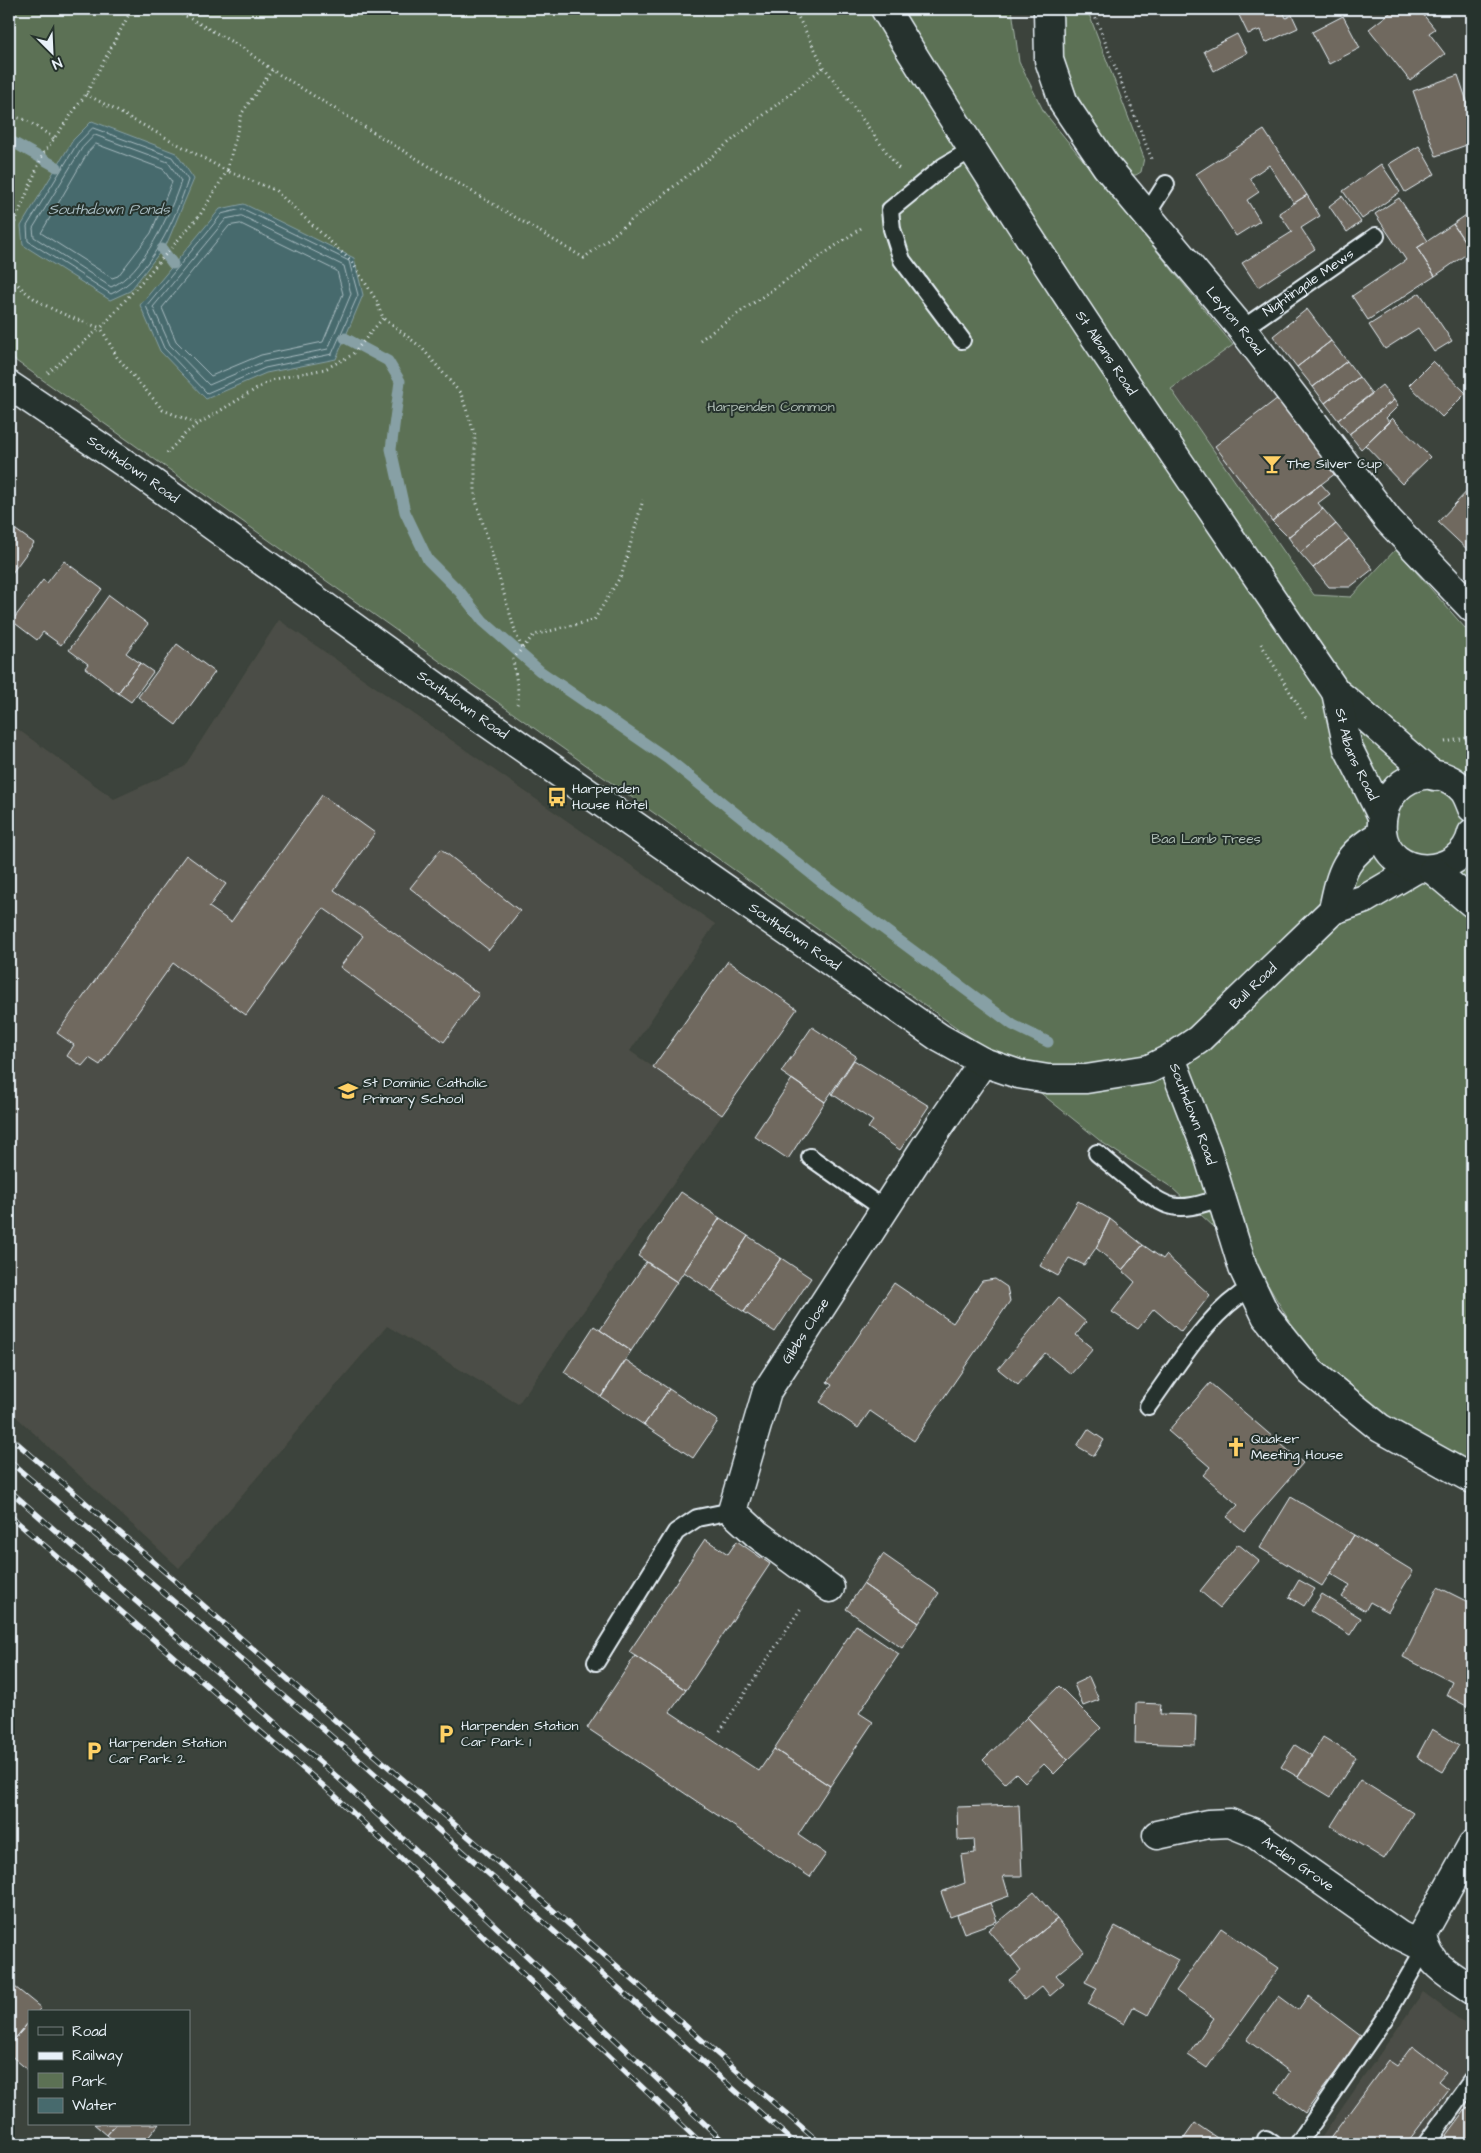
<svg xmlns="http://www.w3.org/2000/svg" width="1481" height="2153" viewBox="0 0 1481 2153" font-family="'Architects Daughter',sans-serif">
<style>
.built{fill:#4c4e46}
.green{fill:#5c7154;stroke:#a2b1a6}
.water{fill:#476a6d;stroke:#87a0a5}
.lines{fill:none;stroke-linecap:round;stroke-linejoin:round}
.shore{stroke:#a8bbc0;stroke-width:1}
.stream{stroke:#87a0a5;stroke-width:11}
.building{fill:#70695e;stroke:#e8f1f8}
.lane-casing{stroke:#e8f1f8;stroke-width:20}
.street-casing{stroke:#e8f1f8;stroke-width:31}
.secondary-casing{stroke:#e8f1f8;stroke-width:31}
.primary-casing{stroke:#e8f1f8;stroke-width:31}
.path{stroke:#e8f1f8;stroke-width:3;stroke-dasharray:1 4;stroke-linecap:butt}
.lane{stroke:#26332d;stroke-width:16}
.street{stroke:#26332d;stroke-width:28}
.secondary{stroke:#26332d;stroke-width:28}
.primary{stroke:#26332d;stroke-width:28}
.rail-casing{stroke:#e8f1f8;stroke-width:5.5}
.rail{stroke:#26332d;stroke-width:4;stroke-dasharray:11;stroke-linecap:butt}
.labels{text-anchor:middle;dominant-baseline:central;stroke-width:4;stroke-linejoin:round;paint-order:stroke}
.street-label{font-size:14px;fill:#e8f1f8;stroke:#26332d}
.park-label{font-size:14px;fill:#b0beb6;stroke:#26332d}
.poi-label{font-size:14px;fill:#e8f1f8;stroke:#26332d;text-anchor:start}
.water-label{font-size:15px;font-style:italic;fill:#a8bbc0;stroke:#26332d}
</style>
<rect width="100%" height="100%" fill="#3c433c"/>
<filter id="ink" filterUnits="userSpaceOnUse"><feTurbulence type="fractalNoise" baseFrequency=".02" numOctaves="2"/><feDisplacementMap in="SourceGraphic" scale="10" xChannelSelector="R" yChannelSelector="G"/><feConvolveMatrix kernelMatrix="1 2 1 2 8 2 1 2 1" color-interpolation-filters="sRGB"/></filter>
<g filter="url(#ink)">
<path class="built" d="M1233 345 1278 398 1336 473 1266 526 1171 389Z
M279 620 715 924 630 1051 722 1115 518 1404 387 1326 179 1568 9 1410V723L114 799 184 767Z
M1423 1992 1472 2029V2144H1317Z"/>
<path class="green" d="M9 9H1012L1019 62 1044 112 1233 345 1171 389 1314 595 1351 597 1396 549 1472 636V1464L1381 1413 1322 1366 1291 1324 1268 1285 1214 1227 1171 1187 1103 1143 977 1042 9 356Z
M1059 9H1087L1144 158 1141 172 1136 175H1128C1090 118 1057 81 1059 9Z"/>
<path class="water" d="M92 121 176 153 194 179 167 243 130 291 110 300 23 245 21 226 73 140Z
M244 204 354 258 363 295 336 359 266 373 206 399 160 351 140 305 220 209Z"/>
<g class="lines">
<path class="shore" d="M93 128 172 157 188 180C176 218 149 278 111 294L28 241 27 226 77 144Z
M95 135 168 162 181 181C171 212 143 274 111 287L34 237 33 228 82 148Z
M96 144 163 169 172 182 151 233 118 276 112 278 41 233 88 152Z
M243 209 349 261 358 295 332 354 265 368 207 393 164 348 146 306 222 214Z
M242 216 344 266 351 294 328 349 263 362 209 385 170 345 153 307 226 219Z
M241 224 337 271 343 294 323 342 261 355 211 376 176 341 162 308 229 226Z"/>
<path class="stream" d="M9 140 57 167
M162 249 173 264
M345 338 388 361 400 381 391 449 405 512 428 560 460 592 483 621 540 671 668 759 830 889 1013 1025 1048 1042"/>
</g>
<path class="building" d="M1236 9H1282L1286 18 1292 15 1298 28 1265 43 1260 30 1248 34Z
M1395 9H1413L1417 15 1421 12 1435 29 1429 33 1445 54 1410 81 1369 29Z
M1343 16 1360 48 1329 64 1312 32Z
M1237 34 1247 53 1214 71 1204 51Z
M1458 75 1472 116V143L1436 156 1413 91Z
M1264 130 1307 195 1294 203 1269 165 1250 178 1259 192 1247 200 1260 221 1236 236 1196 174Z
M1419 146 1435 174 1405 192 1389 164Z
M1381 164 1400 192 1362 219 1343 191Z
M1307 195 1320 216 1301 228 1315 249 1258 287 1242 263 1292 232 1279 213Z
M1342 196 1361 222 1347 232 1329 206Z
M1399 198 1428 241 1417 248 1435 276 1368 320 1352 296 1406 260 1375 214Z
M1472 211V250L1471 251 1453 224Z
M1453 224 1471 251 1435 276 1417 248Z
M1420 293 1452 341 1434 352 1418 328 1385 349 1369 325Z
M1307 309 1331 341 1297 367 1273 336Z
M1331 341 1347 361 1313 387 1297 367Z
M1347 361 1359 377 1325 403 1313 387Z
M1433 361 1466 393 1442 417 1409 385Z
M1359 377 1372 394 1338 420 1325 403Z
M1382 385 1394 400 1349 434 1338 420Z
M1278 398 1336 473 1272 521 1215 446Z
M1394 400 1398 406 1386 418 1389 422 1361 449 1349 434Z
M1392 418 1430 457 1402 484 1365 445Z
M1321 484 1330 494 1318 503 1323 509 1288 537 1272 521Z
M1472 486V554L1438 522Z
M1323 509 1336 524 1300 553 1288 537Z
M1336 524 1349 539 1313 568 1300 553Z
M9 525 34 543 9 577Z
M1349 539 1373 569 1350 587H1329L1313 568Z
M64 561 102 589 61 645 43 632 37 640 12 621 43 580 47 583Z
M109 595 148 624 126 653 140 663 118 693 85 668 88 664 69 650Z
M177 644 215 672 176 725 138 697Z
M140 663 153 672 131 702 118 693Z
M322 795 375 833 334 890 479 994 444 1042 340 967 363 936 323 908 246 1015 173 963 100 1065 89 1058 82 1066 67 1056 74 1045 57 1033 186 855 226 884 209 907 231 922Z
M441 849 520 911 489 950 410 888Z
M728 961 797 1009 722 1115 653 1067Z
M812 1027 856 1056 825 1102 781 1072Z
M854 1060 929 1106 900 1150 868 1128 873 1121 832 1094Z
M792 1079 825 1102 788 1159 754 1136Z
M681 1192 720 1218 677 1282 638 1256Z
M1078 1201 1110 1219 1096 1248 1084 1265 1069 1258 1058 1276 1040 1266Z
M720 1218 748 1236 712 1291 684 1272Z
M1110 1219 1143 1245 1122 1270 1096 1248Z
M748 1236 781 1258 744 1312 712 1291Z
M1143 1245 1163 1259 1166 1255 1210 1295 1181 1332 1154 1309 1138 1329 1112 1312 1135 1282 1122 1270Z
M781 1258 811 1278 775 1332 744 1312Z
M646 1262 677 1282 631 1351 600 1330Z
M995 1279 1007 1287 1010 1301 914 1441 870 1411 858 1428 820 1402 832 1385 827 1382 894 1283 953 1323 982 1281Z
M1058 1298 1086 1322 1076 1335 1093 1349 1071 1374 1045 1353 1018 1385 998 1369Z
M594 1326 631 1351 601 1397 564 1372Z
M626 1360 669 1389 644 1425 601 1397Z
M1210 1383 1303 1463 1244 1531 1227 1517 1238 1505 1203 1475 1210 1467 1168 1431Z
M669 1389 718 1421 693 1458 644 1425Z
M1088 1429 1104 1440 1094 1456 1077 1446Z
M1291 1497 1354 1535 1322 1586 1260 1548Z
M1354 1535 1413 1571 1388 1612 1370 1602 1365 1611 1342 1597 1350 1585 1330 1573Z
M705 1539 728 1554 737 1541 770 1564 686 1690 629 1652Z
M1238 1544 1259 1561 1220 1608 1200 1591Z
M883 1554 939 1593 919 1623 863 1584Z
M1299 1580 1315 1589 1304 1606 1289 1597Z
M863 1584 919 1623 902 1648 846 1609Z
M1438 1587 1472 1604V1709L1446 1695 1452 1682 1403 1657Z
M1322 1594 1361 1618 1350 1635 1311 1611Z
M856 1625 899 1654 859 1713 873 1722 830 1786 774 1749Z
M635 1656 686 1690 670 1712 759 1771 774 1749 830 1786 798 1835 826 1854 810 1877 587 1728Z
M1089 1677 1099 1700 1083 1706 1074 1684Z
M1059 1686 1101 1728 1068 1760 1027 1717Z
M1136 1703 1161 1704 1160 1714 1196 1715 1195 1745 1135 1743Z
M1027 1717 1068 1760 1054 1774 1044 1764 1025 1782 1016 1773 1005 1783 983 1760Z
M1432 1729 1459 1745 1443 1772 1417 1757Z
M1323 1737 1356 1757 1331 1797 1298 1777Z
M1295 1745 1312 1756 1298 1777 1281 1767Z
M1360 1780 1413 1813 1384 1859 1331 1826Z
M1019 1805 1022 1876H1003L1009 1896 950 1917 941 1892 965 1883 961 1855 975 1853 974 1839 958 1840 957 1807Z
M1034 1892 1057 1919 1011 1957 988 1930Z
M990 1903 997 1921 964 1933 957 1915Z
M1057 1919 1084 1952 1056 1975 1064 1984 1050 1996 1042 1986 1025 2000 1009 1980 1021 1970 1011 1957Z
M1115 1926 1178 1960 1148 2015 1133 2007 1124 2024 1088 2004 1097 1988 1085 1982Z
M1221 1928 1279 1968 1207 2068 1188 2055 1214 2018 1176 1991Z
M15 1987 41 2008 37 2012H29V2022L9 2046V1994Z
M1279 1996 1298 2010 1308 1996 1362 2037 1305 2113 1276 2092 1290 2072 1247 2040Z
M29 2022V2071L9 2054V2046Z
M1412 2046 1446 2072 1438 2081 1448 2089 1406 2144H1326L1388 2060 1397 2066Z
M1467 2108 1472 2112V2144H1440Z
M1195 2123 1226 2144H1180Z
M94 2124H116L107 2135Z
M116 2124H159L143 2144H118L107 2135Z"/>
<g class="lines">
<defs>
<g id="lane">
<path d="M1147 214 1166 184"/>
<path id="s1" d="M1242 329 1376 236"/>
<path d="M962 340 902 260 892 229 890 210 944 166 971 150"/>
<path d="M1097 1153C1115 1167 1152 1202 1172 1206 1188 1210 1206 1202 1221 1198"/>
<path d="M810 1157 885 1210"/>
<path d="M1148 1406C1179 1364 1207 1313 1252 1287"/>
<path d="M596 1662 676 1532 697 1518 732 1511"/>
<path d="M1266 2139 1273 2144"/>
<path d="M1298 2144 1384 2019 1425 1948"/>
<path d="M1426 2144 1472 2080"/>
</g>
<g id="street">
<path id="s2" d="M1048 9 1049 60 1064 104 1106 166 1242 329 1388 520 1472 608"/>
<path id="s3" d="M1171 1058 1207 1151 1243 1268 1266 1316 1311 1372 1380 1428 1472 1479"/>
<path id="s4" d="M830 1588 757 1534 732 1511 767 1391 923 1150 983 1062"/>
<path id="s5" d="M1157 1835 1208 1824 1230 1823 1252 1832 1399 1935 1425 1948"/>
<path d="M1472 1845 1423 1933C1426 1965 1449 1973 1472 1990"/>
</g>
<g id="secondary">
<path id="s6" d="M9 385 145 477 473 713 940 1038 983 1062 1018 1074 1048 1079H1086L1149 1069 1171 1058 1198 1040 1333 910 1365 899 1416 869"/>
<path d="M1333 910C1341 871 1345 854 1382 834"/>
</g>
<g id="primary">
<path id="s7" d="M885 9C1027 242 1182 467 1336 692 1370 719 1400 749 1434 776"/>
<path id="s8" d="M1336 692 1348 748 1382 816"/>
<path d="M1472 808C1470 803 1467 795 1464 791 1431 754 1378 784 1382 831 1387 881 1462 880 1472 833"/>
<path d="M1433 870 1472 903"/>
</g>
</defs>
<use href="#lane" class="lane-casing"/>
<use href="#street" class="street-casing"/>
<use href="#secondary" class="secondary-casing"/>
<use href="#primary" class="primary-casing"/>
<path class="path" d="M173 9 243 48 272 70 397 147 584 258 824 67
M794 9 824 67 899 169
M848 9 852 17
M1092 9 1153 162
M272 70 242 113 227 171 275 190 352 262 376 300 383 318 421 347 461 394 475 435V497L516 634 522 648
M86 94 227 171 200 215 101 328 117 357 163 410 198 424
M9 115 26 120 54 138
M9 236 43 154 86 94 132 9
M9 273C27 303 69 317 101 328
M700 340 864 226
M48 373 100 328
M167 453 186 433 198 424 271 380 325 369 352 355 383 318
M1261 644 1307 720
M517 704C521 696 514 670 513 659L534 635 594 620 622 574 643 500
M1445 742 1472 737
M720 1731 801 1608"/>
<use href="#lane" class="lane"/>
<use href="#street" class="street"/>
<use href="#secondary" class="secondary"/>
<use href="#primary" class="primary"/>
<defs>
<path id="rail" d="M9 1436 821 2144
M9 1461 359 1760 796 2144
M9 1490 344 1783 726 2144
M9 1515 334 1795 702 2144"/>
</defs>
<use href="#rail" class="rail-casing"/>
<use href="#rail" class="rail"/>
</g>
</g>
<defs>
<symbol id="bar-bare" viewBox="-9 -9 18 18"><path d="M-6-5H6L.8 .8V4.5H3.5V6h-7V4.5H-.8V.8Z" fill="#ffd166" stroke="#26332d" stroke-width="2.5" paint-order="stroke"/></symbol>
<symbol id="bus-bare" viewBox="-9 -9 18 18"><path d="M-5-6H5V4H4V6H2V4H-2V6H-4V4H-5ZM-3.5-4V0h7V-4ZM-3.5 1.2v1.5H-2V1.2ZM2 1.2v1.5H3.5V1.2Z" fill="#ffd166" stroke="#26332d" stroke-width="2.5" paint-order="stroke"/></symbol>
<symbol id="school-bare" viewBox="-9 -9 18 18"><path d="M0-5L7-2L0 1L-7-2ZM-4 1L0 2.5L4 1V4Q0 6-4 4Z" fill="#ffd166" stroke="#26332d" stroke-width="2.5" paint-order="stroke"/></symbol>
<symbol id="church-bare" viewBox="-9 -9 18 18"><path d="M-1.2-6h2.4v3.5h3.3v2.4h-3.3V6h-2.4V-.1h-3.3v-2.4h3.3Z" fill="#ffd166" stroke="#26332d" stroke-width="2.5" paint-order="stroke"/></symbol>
<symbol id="parking-bare" viewBox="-9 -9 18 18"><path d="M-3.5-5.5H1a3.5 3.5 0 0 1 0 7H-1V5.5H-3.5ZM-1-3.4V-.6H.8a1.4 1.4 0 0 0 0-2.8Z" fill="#ffd166" stroke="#26332d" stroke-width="2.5" paint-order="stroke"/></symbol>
</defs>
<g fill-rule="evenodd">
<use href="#bar-bare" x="1258" y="450" width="28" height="28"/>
<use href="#bus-bare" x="543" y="783" width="28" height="28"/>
<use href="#school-bare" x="334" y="1077" width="28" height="28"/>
<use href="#church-bare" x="1222" y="1433" width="28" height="28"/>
<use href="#parking-bare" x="432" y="1720" width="28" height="28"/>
<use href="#parking-bare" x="80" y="1737" width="28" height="28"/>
</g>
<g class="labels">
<g class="street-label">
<text stroke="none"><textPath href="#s1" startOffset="81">Nightingale Mews</textPath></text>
<text stroke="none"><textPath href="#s2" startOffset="374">Leyton Road</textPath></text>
<text stroke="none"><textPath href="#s7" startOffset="409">St Albans Road</textPath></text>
<text stroke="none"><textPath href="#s6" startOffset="150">Southdown Road</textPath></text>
<text stroke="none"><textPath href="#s6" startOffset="555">Southdown Road</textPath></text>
<text stroke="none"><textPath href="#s8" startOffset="66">St Albans Road</textPath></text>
<text stroke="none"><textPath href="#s6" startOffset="960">Southdown Road</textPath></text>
<text stroke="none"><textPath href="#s6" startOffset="1490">Bull Road</textPath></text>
<text stroke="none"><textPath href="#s3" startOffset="60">Southdown Road</textPath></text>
<text stroke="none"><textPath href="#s4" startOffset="321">Gibbs Close</textPath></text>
<text stroke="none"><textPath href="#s5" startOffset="154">Arden Grove</textPath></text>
</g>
<g class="park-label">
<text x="771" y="407">Harpenden Common</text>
<text x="1206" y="839">Baa Lamb Trees</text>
</g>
<g class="poi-label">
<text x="1287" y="464">The Silver Cup</text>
<text x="572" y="789">Harpenden<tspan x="572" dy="16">House Hotel</tspan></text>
<text x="363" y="1083">St Dominic Catholic<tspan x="363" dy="16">Primary School</tspan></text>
<text x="1251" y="1439">Quaker<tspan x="1251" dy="16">Meeting House</tspan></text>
<text x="461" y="1726">Harpenden Station<tspan x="461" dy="16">Car Park 1</tspan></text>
<text x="109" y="1743">Harpenden Station<tspan x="109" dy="16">Car Park 2</tspan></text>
</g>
<g class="water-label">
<text x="109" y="209">Southdown Ponds</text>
</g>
</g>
<rect width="1481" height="2153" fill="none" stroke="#26332d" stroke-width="30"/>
<rect x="15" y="15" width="1451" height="2123" fill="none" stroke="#e8f1f8" stroke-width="2" filter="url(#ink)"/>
<rect x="28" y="2010" width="162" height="115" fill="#26332d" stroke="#747f7e"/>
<rect x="38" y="2027" width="25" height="8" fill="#26332d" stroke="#747f7e"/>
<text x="72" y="2036" font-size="15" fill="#e8f1f8">Road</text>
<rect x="38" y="2052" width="25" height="8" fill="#e8f1f8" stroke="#747f7e"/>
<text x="72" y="2060" font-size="15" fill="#e8f1f8">Railway</text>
<rect x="38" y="2073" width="25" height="15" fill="#5c7154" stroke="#747f7e"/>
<text x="72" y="2086" font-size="15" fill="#e8f1f8">Park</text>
<rect x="38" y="2098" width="25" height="15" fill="#476a6d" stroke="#747f7e"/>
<text x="72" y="2110" font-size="15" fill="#e8f1f8">Water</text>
<g transform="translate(52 52) rotate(156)" stroke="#26332d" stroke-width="4" paint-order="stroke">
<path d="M0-4L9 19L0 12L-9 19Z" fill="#e8f1f8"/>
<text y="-8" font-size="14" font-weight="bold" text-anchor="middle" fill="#e8f1f8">N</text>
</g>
</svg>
